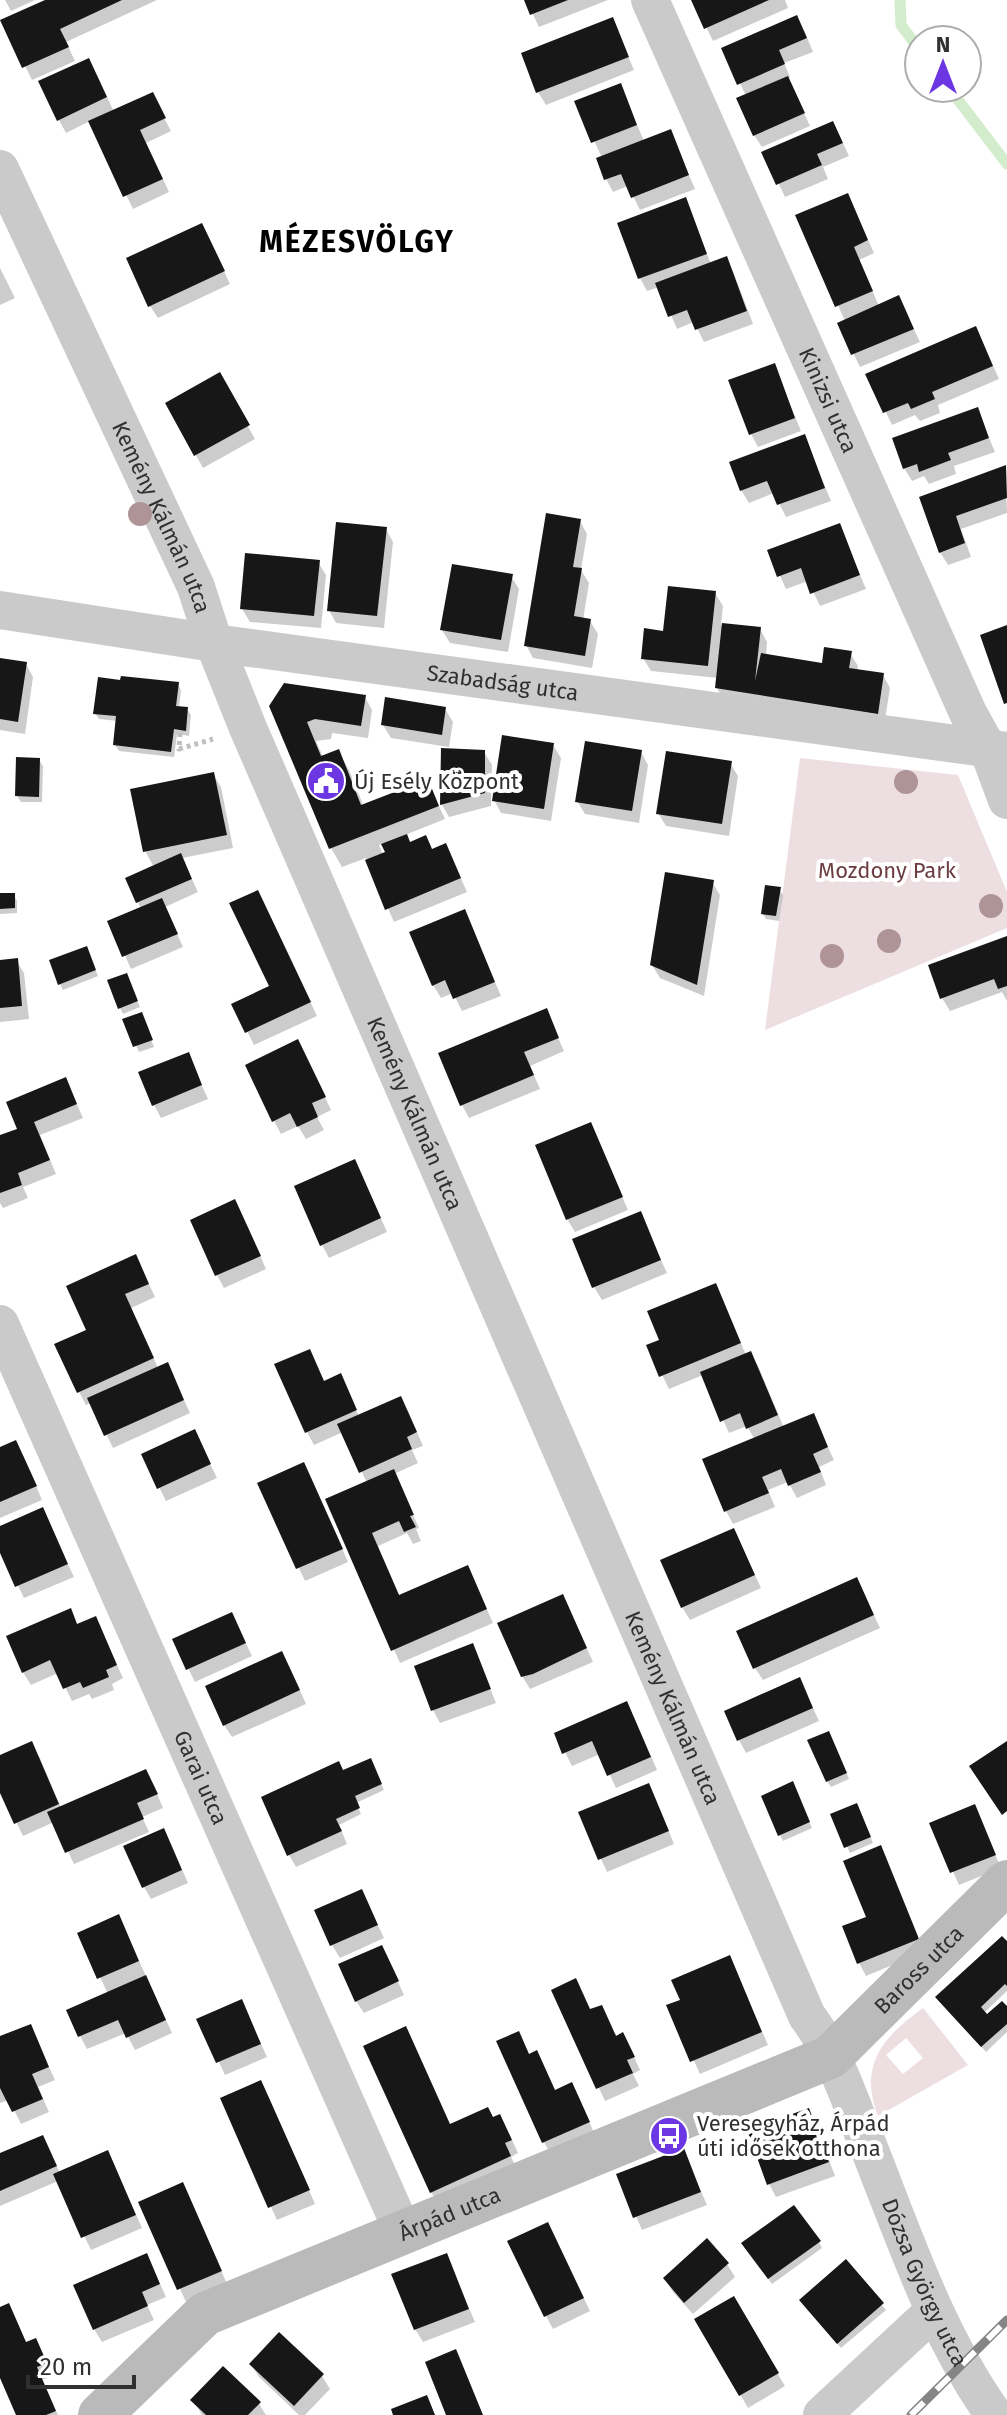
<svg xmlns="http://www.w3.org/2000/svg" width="1007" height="2415" viewBox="0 0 1007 2415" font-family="'Fira Sans',sans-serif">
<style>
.green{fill:#eddee1;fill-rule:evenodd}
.shadow{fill:#0003;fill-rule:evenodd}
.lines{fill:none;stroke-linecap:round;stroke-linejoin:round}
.stream{stroke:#d3eccb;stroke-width:11}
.building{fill:#171717}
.path{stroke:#c0c0c0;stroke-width:5;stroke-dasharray:4 4;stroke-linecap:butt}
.street{stroke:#cacaca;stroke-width:38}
.secondary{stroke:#bababa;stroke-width:44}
.rail-casing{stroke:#858585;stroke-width:9}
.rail{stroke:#fff;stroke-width:6;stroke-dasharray:18;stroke-linecap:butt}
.tree{fill:#ae9496}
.labels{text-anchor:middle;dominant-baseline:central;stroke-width:8;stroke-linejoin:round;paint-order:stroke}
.street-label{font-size:22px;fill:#303030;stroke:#fff}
.poi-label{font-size:22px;fill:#303030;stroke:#fff;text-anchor:start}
.park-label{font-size:22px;fill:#6c3d41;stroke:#fff}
.district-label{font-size:30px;font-weight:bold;letter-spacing:2px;fill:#000;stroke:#fff}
</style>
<rect width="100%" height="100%" fill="#fff"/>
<path class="green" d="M800 758 958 775 1007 892V928L765 1030Z
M923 2008 968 2065 878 2116C858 2065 883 2037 923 2008ZM906 2038 923 2058 903 2074 886 2055Z"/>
<path class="shadow" d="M5 0H35L11 11Z
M49 0H157L66 42 75 61 32 80 3 21Z
M526 0H608L539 27Z
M693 0H785L788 8 713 41Z
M612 19 634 70 546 105 538 92Z
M804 30 813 52 784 63 790 77 788 78 810 126 762 147 754 135 746 96 724 49Z
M96 73 114 112 157 105 171 131 146 143 169 192 133 209 90 121 66 133 59 120Z
M620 85 644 141 670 132 695 189 640 210 628 186 613 192 606 179 602 158 577 102Z
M840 137 849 156 823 167 828 179 785 197 764 153Z
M685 200 711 264 726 259 733 271 753 324 704 342 694 322 677 329 659 287 647 291 640 278Z
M854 208 874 253 859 260 879 306 899 298 920 342 860 367 839 324 845 321 798 216Z
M209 239 230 284 158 318 150 306Z
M0 268 15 298 0 305Z
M982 341 999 379 938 405 940 413 920 421 915 415 892 425 868 375Z
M774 365 801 431 758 447 751 434Z
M219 375 255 439 203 468 168 404Z
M977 410 995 452 954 466 956 474 929 484 924 476 912 481 904 468Z
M804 436 831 501 786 517 774 493 749 503 741 490Z
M1005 468 1007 513 961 529 971 557 948 565 940 552 921 498Z
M580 521 587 534 581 570 589 583 583 620 590 621 598 634 592 668 533 658 526 645Z
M839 525 866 589 820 606 808 581 786 589 769 551Z
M386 529 393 542 384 628 336 623 329 610Z
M318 562 326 575 321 628 250 622 242 609Z
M511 576 519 589 508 652 450 643 442 630Z
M715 593 723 606 721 625 760 629 767 642 766 656 824 665 850 653 858 666 857 671 883 675 890 688 884 726 724 701 717 688 718 678 651 671 643 658 665 633Z
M0 660 26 664 33 677 25 734 0 730Z
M178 684 181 690 179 708 187 709 191 715 189 736 177 734 174 757 119 751 115 745 118 721 99 719 95 713Z
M365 697 372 710 368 738 332 733 331 739 316 741 323 757 338 751 349 770 364 807 427 781 445 819 405 835 410 844 432 851 446 845 467 892 394 922 366 858 342 867 331 848 271 706ZM383 843 387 853 383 855 379 845Z
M445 709 453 722 449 747 391 738 383 725Z
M553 745 561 758 551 821 501 813 494 800Z
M443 750 484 752 492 765 491 806 449 817 442 805Z
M641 752 648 765 639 823 585 814 577 801Z
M39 760 43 766 42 802H21L17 796Z
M730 763 738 776 729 836 666 826 658 813Z
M213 774 221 787 233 848 182 858 198 892 165 907 183 947 131 969 110 922 141 909 127 879 154 867 145 851Z
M712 882 720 895 704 996 660 978 652 965Z
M779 889 783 895 779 921 766 919 763 914Z
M0 895H14L17 901V913L0 914Z
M264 905 317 1016 254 1045 234 1005 272 987Z
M464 911 501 996 462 1011 453 993 441 998 433 985Z
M1007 938V1001L1002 992 950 1011 942 998Z
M89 954 98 976 63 990 60 984Z
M16 960 24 973 29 1019 0 1022V962Z
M129 981 140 1007 123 1014 120 1008Z
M546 1011 564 1051 530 1066 540 1089 469 1118 462 1105Z
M125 1020H144L154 1047 139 1052Z
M188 1055 208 1099 161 1118 154 1105Z
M305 1055 331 1110 317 1117 324 1130 306 1139 298 1126 281 1134 274 1121Z
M66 1080 83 1118 40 1135 56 1174 23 1187 28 1198 3 1208 0 1203V1138L19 1130Z
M590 1125 628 1210 575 1232 567 1219Z
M361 1174 387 1232 329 1258 322 1245Z
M640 1214 667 1273 602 1300 594 1287Z
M242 1215 266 1269 224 1288 217 1275Z
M142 1269 155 1297 131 1308 158 1368 174 1378 190 1413 113 1448 91 1403 86 1405 79 1392 88 1331Z
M716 1285 746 1355 750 1353 758 1366 784 1428 813 1416 834 1460 819 1467 826 1485 797 1498 788 1482 768 1490 775 1507 733 1524 726 1511 755 1440 747 1426 729 1433 703 1375 669 1389 648 1346 662 1341Z
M325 1383 347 1389 359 1417 408 1411 423 1446 412 1450 418 1463 394 1474 419 1528 416 1529 421 1541 413 1544 407 1533 378 1546 400 1597 474 1581 493 1623 400 1663 328 1500 367 1483 343 1432 314 1445 307 1432Z
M201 1445 217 1478 166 1501 143 1455Z
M0 1449 23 1455 42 1500 0 1518Z
M311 1478 348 1562 305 1581 260 1484Z
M42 1510 74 1577 24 1598 0 1548V1528Z
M734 1530 761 1588 690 1620 682 1607Z
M863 1592 880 1628 763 1680 755 1668Z
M569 1609 593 1662 530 1689 522 1676Z
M70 1610 78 1626 102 1632 123 1678 112 1684 114 1690 92 1699 89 1694 72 1701 58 1673 31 1685 23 1672Z
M238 1627 252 1656 195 1682 174 1640Z
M472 1645 496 1703 440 1723 433 1710Z
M289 1666 306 1704 232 1737 224 1725Z
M806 1693 819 1721 746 1753 739 1740Z
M634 1717 657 1770 616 1788 600 1754 572 1766 556 1734Z
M832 1739 849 1779 831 1787 827 1781Z
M39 1756 61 1808 153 1784 163 1808 142 1817 149 1832 74 1864 54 1822 23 1836 0 1788V1757Z
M373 1766 384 1790 356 1803 361 1814 339 1825 347 1844 296 1867 289 1855 342 1772Z
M795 1790 812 1828 783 1841 780 1835Z
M655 1798 674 1844 607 1872 580 1813Z
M974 1807 1001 1868 959 1885 932 1824Z
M859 1811 873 1843 850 1853 832 1815Z
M171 1844 188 1883 151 1899 144 1887Z
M887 1861 924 1952 866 1976 859 1963 868 1918Z
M368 1904 384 1938 340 1958 332 1945Z
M125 1930 172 2033 135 2050 126 2033 87 2049 80 2036 108 1994 80 1934Z
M1007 1943V1991L984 2013 987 2017 1007 2009V2032L986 2052 938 1998Z
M388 1960 404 1995 364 2013 356 2001Z
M736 1971 768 2045 700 2074 669 2006Z
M554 1991 591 2011 630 2048 640 2070 633 2074 639 2086 605 2101Z
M248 2015 267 2057 225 2075 199 2020Z
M30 2026 55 2080 38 2087 49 2112 21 2124 9 2100 0 2103V2039Z
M518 2033 530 2056 556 2092 579 2098 595 2135 551 2155 544 2142Z
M268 2095 315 2204 277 2220 222 2099Z
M808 2110 815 2123 835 2176 776 2197 769 2184Z
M493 2119 507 2129 518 2153 511 2157 517 2169 439 2205 431 2192 450 2126Z
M42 2137 60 2173 114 2165 142 2228 91 2250 58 2181 0 2206V2155Z
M683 2150 707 2205 642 2230 618 2175Z
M189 2197 227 2284 186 2302 141 2203Z
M554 2237 590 2311 553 2329 546 2316Z
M819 2242 822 2248 772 2284 747 2250Z
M446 2255 475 2322 423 2342 415 2329Z
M846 2262 886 2310 841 2348 805 2306Z
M727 2264 735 2277 693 2314 673 2292 665 2279Z
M153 2268 166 2297 147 2305 154 2320 102 2342 94 2329Z
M733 2299 785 2386 748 2408 697 2320Z
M0 2309 27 2344 42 2353 53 2376 42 2380 58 2415H18L0 2374Z
M279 2335 322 2376 330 2389 305 2415H299L259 2377 251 2364Z
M193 2400 259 2404 266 2415H202Z"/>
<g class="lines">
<path class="stream" d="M900 0 901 25 919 49
M949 88 1007 164"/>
</g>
<path class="building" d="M45 0H122L60 29 69 47 22 68 0 20Z
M524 0H568L530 15Z
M691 0H769L704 29Z
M797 15 807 38 779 50 785 64 737 85 721 48Z
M613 17 629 57 536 93 521 53Z
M89 58 107 97 57 121 38 81Z
M788 76 805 113 753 136 736 98Z
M621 83 637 125 591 143 574 101Z
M153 92 166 118 140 130 163 179 123 197 88 121Z
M833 121 843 143 817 154 822 165 776 185 761 152Z
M671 129 689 175 631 198 621 174 604 180 596 158Z
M848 193 868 240 854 247 873 291 835 307 795 215Z
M686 197 707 254 638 279 617 223Z
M202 223 225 271 148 307 126 258Z
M727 256 747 311 695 330 687 310 668 317 655 283Z
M899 295 914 329 851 355 837 323Z
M976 326 993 366 932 392 935 399 911 409 908 403 883 413 865 374Z
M775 363 795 418 749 435 728 380Z
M220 372 250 425 194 456 165 403Z
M978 407 989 438 948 453 951 460 919 472 917 464 903 469 892 438Z
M805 434 825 488 777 505 767 481 740 491 729 462Z
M1006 465 1007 498 956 516 965 543 939 553 919 497Z
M546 513 581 519 573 567 582 568 574 616 591 619 585 656 524 646Z
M336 522 387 527 377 616 327 611Z
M840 523 860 575 810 594 801 568 777 577 767 550Z
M245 553 320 560 314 616 240 609Z
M452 564 513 574 501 640 440 630Z
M668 586 716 591 708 666 641 659 644 628 663 631Z
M722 623 761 627 755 681 761 653 822 663 824 647 852 651 849 668 884 673 878 714 715 688Z
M1007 625V703L1004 704 980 635Z
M0 658 27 662 18 722 0 719Z
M121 676 179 682 176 706 188 707 186 731 174 729 171 752 113 745 116 716 93 714 98 677 120 680Z
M284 683 366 695 361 726 315 719 307 722 321 756 339 749 361 805 428 779 439 806 329 849 269 706Z
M385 697 446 707 442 735 381 725Z
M502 735 554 743 544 809 492 801Z
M585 741 642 750 632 811 575 802Z
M441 748 485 750V793L440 805Z
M666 751 732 761 722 824 656 814Z
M16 757 40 758 39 797 15 796Z
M214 772 227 835 143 852 130 789Z
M407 834 410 842 426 835 432 849 446 843 461 878 385 910 365 860 385 852 381 844Z
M181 853 192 879 136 903 125 878Z
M665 872 714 880 697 985 650 965Z
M765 885 781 887 776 916 761 914Z
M258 890 311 1002 245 1033 231 1004 269 986 229 903Z
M0 893H15V908L0 909Z
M162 898 178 934 122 957 107 921Z
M465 909 495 982 453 999 445 980 432 986 409 932Z
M1007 936V986L998 989 994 979 940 999 928 965Z
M87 946 96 970 58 985 49 960Z
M18 958 22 1006 0 1008V960Z
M127 973 138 1001 118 1009 107 980Z
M547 1008 559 1038 524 1052 534 1075 460 1106 438 1053Z
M142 1012 153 1040 133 1047 122 1019Z
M298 1039 326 1097 312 1103 318 1117 297 1127 290 1113 272 1122 245 1065Z
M189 1052 202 1085 152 1106 138 1072Z
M66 1077 77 1104 34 1122 50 1160 18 1173 22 1185 0 1193V1135L17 1129 6 1102Z
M591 1122 623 1197 566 1220 535 1145Z
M355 1159 381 1218 320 1246 294 1186Z
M235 1199 261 1256 215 1276 190 1220Z
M641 1211 661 1260 592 1288 572 1239Z
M136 1254 149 1284 125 1294 154 1358 77 1393 54 1344 86 1330 66 1286Z
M716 1283 741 1343 659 1377 646 1345 659 1340 647 1311Z
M310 1349 324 1381 341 1373 357 1410 305 1433 274 1364Z
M751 1351 778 1415 746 1429 740 1413 720 1422 700 1372Z
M168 1362 184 1400 104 1436 87 1398Z
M401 1396 417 1432 407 1437 412 1449 359 1473 337 1424Z
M814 1413 828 1447 813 1454 821 1472 788 1486 781 1469 762 1477 769 1493 724 1512 702 1459Z
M195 1429 211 1464 157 1489 141 1454Z
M16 1440 37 1486 0 1502V1447Z
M304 1462 343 1549 296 1569 257 1483Z
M394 1469 414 1515 410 1516 416 1527 404 1532 399 1521 372 1533 399 1595 468 1565 487 1609 391 1651 325 1499Z
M43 1507 68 1564 15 1587 0 1553V1526Z
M734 1528 755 1575 681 1608 660 1560Z
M857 1577 874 1615 753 1669 736 1631Z
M563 1594 587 1648 533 1674 521 1677 497 1623Z
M71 1608 77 1624 96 1616 117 1665 106 1670 109 1677 83 1688 80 1682 63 1689 50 1660 22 1673 6 1636Z
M232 1612 246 1643 186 1670 172 1639Z
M473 1643 491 1689 431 1711 414 1666Z
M282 1651 300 1690 223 1726 205 1686Z
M800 1677 813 1708 737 1741 724 1711Z
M627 1701 651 1757 607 1776 592 1741 562 1754 554 1733Z
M829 1731 847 1773 826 1782 807 1740Z
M32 1741 59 1804 14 1824 0 1793V1755Z
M1007 1741V1811L1002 1815 969 1766Z
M371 1758 382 1784 355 1796 360 1808 336 1819 342 1831 287 1856 261 1797 339 1761 343 1770Z
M146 1769 158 1794 137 1803 144 1819 65 1853 47 1812Z
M793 1781 810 1822 778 1836 761 1796Z
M649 1783 669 1831 598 1860 578 1812Z
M857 1803 871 1837 844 1848 830 1814Z
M975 1804 996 1855 950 1873 929 1823Z
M164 1828 182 1870 142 1888 123 1846Z
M881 1845 919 1939 857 1964 842 1926 866 1917 843 1861Z
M362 1889 378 1925 330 1946 314 1910Z
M119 1914 139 1961 97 1979 77 1933Z
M1002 1936 1007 1941V1986L1005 1984 981 2007 987 2014 1002 2001 1007 2006V2024L981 2047 935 1997Z
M382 1945 399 1981 355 2002 338 1964Z
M730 1955 762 2032 690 2062 666 2005 680 2000 671 1980Z
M146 1975 166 2020 126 2038 118 2020 78 2037 66 2010Z
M576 1978 590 2009 602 2005 616 2036 623 2032 635 2057 627 2060 633 2073 596 2089 551 1990Z
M242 1999 261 2044 216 2063 196 2019Z
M31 2024 49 2067 32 2074 43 2099 12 2112 0 2088V2036Z
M406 2026 450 2124 488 2107 493 2117 500 2114 512 2140 505 2143 511 2156 430 2193 363 2046Z
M519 2031 529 2054 537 2050 555 2090 572 2082 590 2122 542 2143 496 2041Z
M261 2080 310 2190 268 2208 220 2098Z
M809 2108 829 2162 767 2185 747 2130Z
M43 2135 57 2166 0 2191V2153Z
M684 2148 701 2192 633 2218 616 2174Z
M108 2150 136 2215 81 2238 53 2174Z
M183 2182 222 2271 177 2290 138 2202Z
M794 2205 821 2241 768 2279 741 2243Z
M548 2222 584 2298 544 2317 507 2241Z
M707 2238 729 2263 684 2303 663 2278Z
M147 2253 160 2284 142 2292 148 2306 93 2330 73 2285Z
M447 2253 469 2309 414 2330 391 2274Z
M846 2259 884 2303 837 2344 799 2300Z
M734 2296 779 2373 739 2396 694 2319Z
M9 2303 26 2342 36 2338 47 2363 37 2367 56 2411 46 2415H16L0 2378V2307Z
M279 2332 324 2374 294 2406 249 2364Z
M456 2349 483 2415H446L425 2362Z
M223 2366 261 2402 248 2415H206L190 2400Z
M427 2395 435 2415H393L391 2409Z"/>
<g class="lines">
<path class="path" d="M180 733 179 749 213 739"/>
<g class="street">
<path id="s1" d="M650 0 968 713 988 749 1007 800"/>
<path id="s2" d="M0 169 196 587 214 643 248 728 807 2016C835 2053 850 2101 867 2143 904 2236 936 2334 994 2415"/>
<path id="s3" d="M0 610 214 643 1007 751"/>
<path id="s4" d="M0 1324 403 2232"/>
<path d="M822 2415 934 2311"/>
</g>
<path class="secondary" id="s5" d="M100 2415 205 2314 830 2057 1007 1882"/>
<defs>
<path id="rail" d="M911 2415 1007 2320"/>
</defs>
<use href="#rail" class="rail-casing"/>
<use href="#rail" class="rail"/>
</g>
<g class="tree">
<circle cx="140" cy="514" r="12"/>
<circle cx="906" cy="782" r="12"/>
<circle cx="991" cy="906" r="12"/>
<circle cx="889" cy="941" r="12"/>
<circle cx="832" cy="956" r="12"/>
</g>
<defs>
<symbol id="civic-disc" viewBox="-11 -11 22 22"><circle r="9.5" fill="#6c36e3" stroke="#fff"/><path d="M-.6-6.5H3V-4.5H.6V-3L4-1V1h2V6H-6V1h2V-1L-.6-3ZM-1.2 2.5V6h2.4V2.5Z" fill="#fff"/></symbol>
<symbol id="bus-disc" viewBox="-11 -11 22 22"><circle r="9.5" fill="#6c36e3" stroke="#fff"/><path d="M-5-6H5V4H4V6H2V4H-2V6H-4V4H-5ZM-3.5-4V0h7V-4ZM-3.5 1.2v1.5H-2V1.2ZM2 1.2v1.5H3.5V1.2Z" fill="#fff"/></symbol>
</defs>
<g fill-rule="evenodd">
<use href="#civic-disc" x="304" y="759" width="44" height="44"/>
<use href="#bus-disc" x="647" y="2114" width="44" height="44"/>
</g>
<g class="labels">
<g class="street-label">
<text stroke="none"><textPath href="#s1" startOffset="438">Kinizsi utca</textPath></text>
<text stroke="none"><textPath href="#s2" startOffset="384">Kemény Kálmán utca</textPath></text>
<text stroke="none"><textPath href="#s3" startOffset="508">Szabadság utca</textPath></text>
<text stroke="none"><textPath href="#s2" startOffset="1032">Kemény Kálmán utca</textPath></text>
<text stroke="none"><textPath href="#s2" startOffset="1680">Kemény Kálmán utca</textPath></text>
<text stroke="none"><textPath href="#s4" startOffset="496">Garai utca</textPath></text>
<text stroke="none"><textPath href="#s5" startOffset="946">Baross utca</textPath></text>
<text stroke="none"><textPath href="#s5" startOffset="410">Árpád utca</textPath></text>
<text stroke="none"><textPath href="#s2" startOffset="2308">Dózsa György utca</textPath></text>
</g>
<g class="poi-label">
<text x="354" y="781">Új Esély Központ</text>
<text x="697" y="2123">Veresegyház, Árpád<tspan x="697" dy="25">úti idősek otthona</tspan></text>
</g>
<g class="park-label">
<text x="887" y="870">Mozdony Park</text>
</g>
<g class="district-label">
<text x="357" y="242">MÉZESVÖLGY</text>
</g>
</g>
<g transform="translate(943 64)"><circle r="38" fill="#ffffff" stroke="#acacac" stroke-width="2"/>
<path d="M0-6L14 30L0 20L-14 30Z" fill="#6c36e3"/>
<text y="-12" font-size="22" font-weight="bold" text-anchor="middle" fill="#303030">N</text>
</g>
<path d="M28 2375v12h106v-12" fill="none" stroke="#303030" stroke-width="4"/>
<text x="40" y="2375" font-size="24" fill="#303030" stroke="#ffffff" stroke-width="6" paint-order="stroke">20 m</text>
</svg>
